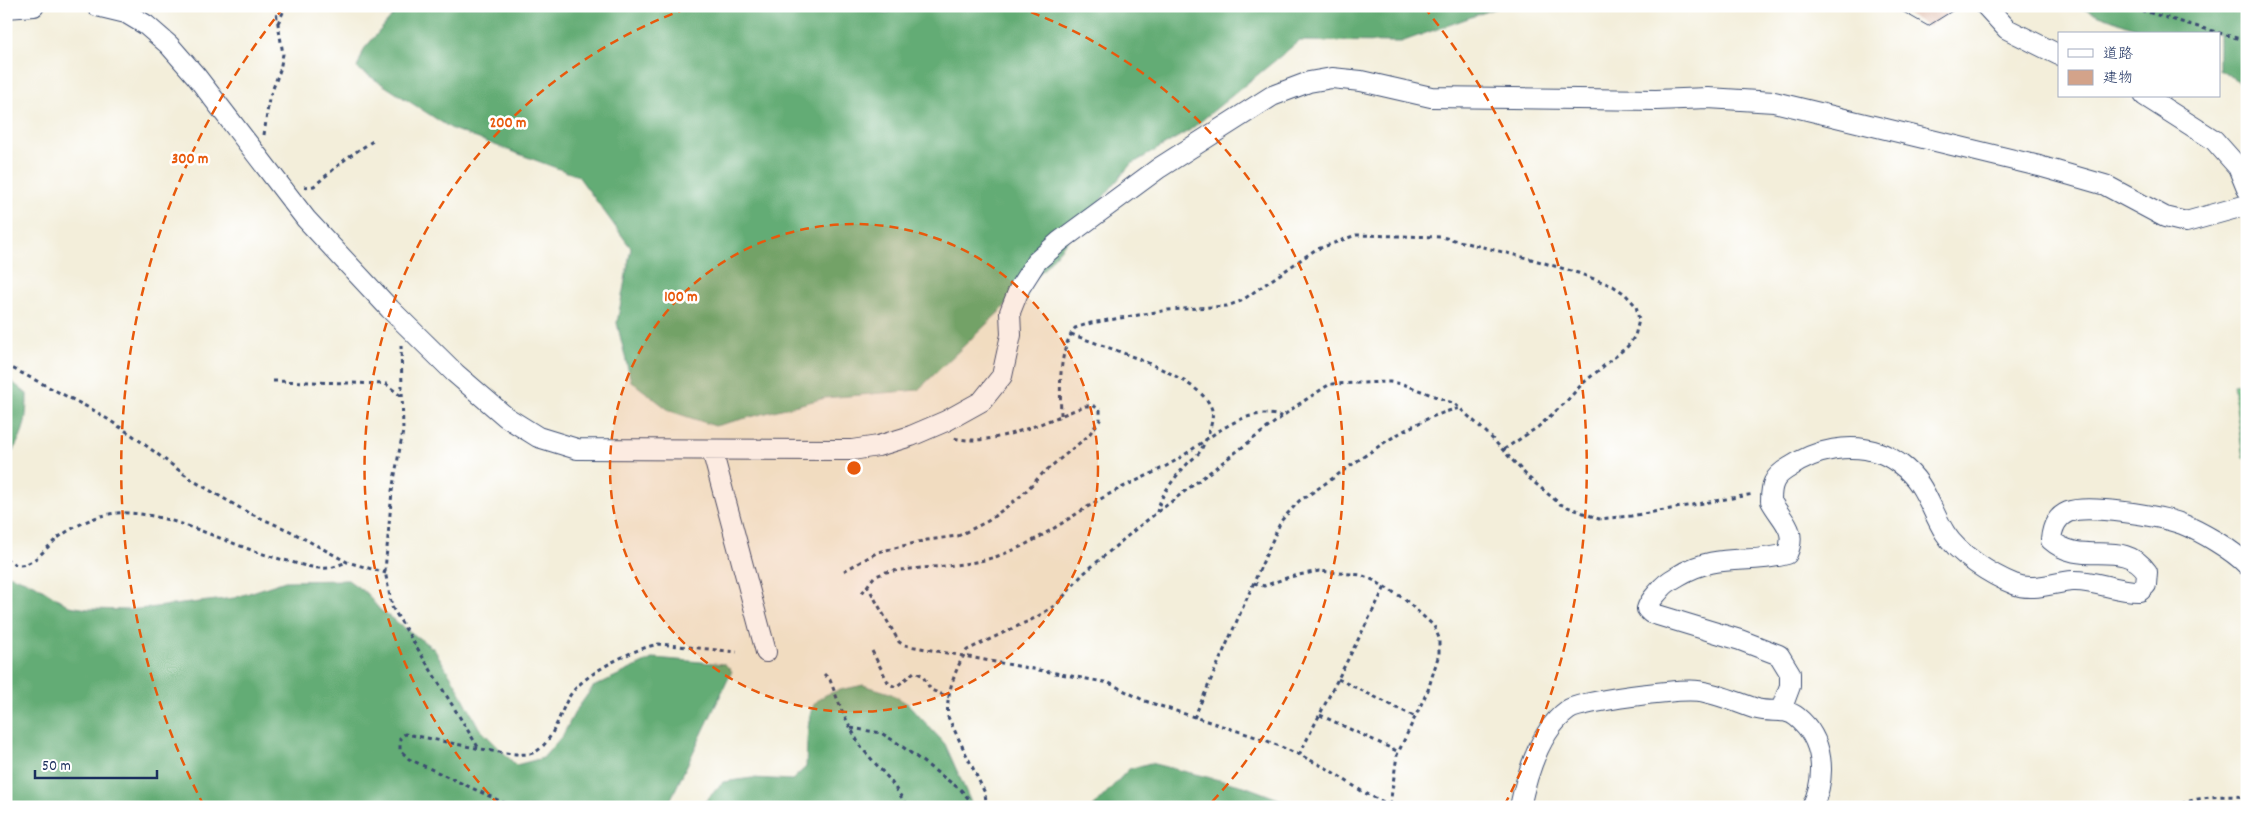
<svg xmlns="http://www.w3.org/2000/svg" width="2253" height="813" viewBox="0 0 2253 813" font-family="Dekko,'Klee One',sans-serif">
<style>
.green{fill:#7ac787;stroke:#4a7b72}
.forest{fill:#63ac74;stroke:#3f6e69}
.building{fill:#d3a38a}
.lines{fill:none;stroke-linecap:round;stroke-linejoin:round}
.minor-casing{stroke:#3b4c71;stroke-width:22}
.path{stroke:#3b4c71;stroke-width:3;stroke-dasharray:4 4;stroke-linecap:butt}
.minor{stroke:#fff;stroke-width:20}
.ring{fill:none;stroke:#e8590c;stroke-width:2.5;stroke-dasharray:9 6}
.centre{fill:#e8590c;stroke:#fff;stroke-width:2.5}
.ring-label{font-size:15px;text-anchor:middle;font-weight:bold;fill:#e8590c;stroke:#fff;stroke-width:5;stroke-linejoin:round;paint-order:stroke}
</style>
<rect width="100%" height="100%" fill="#fff"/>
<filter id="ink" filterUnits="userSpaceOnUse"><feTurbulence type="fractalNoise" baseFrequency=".02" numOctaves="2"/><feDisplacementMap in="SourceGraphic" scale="10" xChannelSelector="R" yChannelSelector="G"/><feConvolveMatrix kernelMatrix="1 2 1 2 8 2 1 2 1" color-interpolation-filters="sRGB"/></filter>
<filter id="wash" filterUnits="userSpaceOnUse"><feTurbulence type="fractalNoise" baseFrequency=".0096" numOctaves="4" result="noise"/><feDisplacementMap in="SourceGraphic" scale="20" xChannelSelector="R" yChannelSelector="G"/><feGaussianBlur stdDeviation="1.12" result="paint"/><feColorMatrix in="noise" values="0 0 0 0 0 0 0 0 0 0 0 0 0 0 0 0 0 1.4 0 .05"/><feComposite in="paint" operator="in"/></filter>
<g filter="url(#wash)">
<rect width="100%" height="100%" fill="#f3eeda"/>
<path class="green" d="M2247 383V458H2243L2233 384Z"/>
<path class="forest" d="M401 6H850L887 13 901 6H1502L1401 42 1299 41 1190 130 1130 165 1043 270 918 390 825 398 715 426 670 411 631 381 617 323 631 248 578 176 452 129 357 68 364 49Z
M2075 6H2247V86L2219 70V34H2151Z
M6 377 27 394C27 426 23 435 6 462Z
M6 574 36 585 69 606 88 609 130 610 234 598 285 581 348 580 366 593 380 610 434 649 457 686 479 728 516 765 543 758 563 735 575 712 593 687 654 658 725 664 732 671 667 807H6Z
M863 685 890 693 908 704 945 744 973 807H700L723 782 752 778 792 780 806 767C807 752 806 712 816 702 827 690 848 689 863 685Z
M1150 763 1244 786 1300 807H1093L1129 769Z"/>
<g id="blocks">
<path class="building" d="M1893 6H1960L1928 26Z"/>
</g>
</g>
<g filter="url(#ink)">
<use href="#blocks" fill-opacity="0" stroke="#3b4c71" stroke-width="1"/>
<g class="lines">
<defs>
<path id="minor" d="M97 6 126 13 146 25 169 45 196 76 306 219 390 309 455 373 506 417 538 437 577 449 852 450 878 446 911 436 946 421 982 401 1002 376 1011 335 1010 312 1020 287 1036 262 1060 241 1159 168 1272 96 1309 82 1332 78 1361 81 1431 97 1656 100 1708 98 1774 102 2039 166 2105 185 2165 217 2186 222 2247 205
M1986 6 2007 29 2059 55
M6 8 34 6
M2145 96 2214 140 2238 167 2247 189
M712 450 766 652
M1781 710 1790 686V673L1779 655 1740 640 1651 613 1647 609C1649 601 1655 596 1660 590 1665 583 1671 580 1678 576 1717 552 1747 565 1787 554 1798 530 1782 521 1771 501 1771 494 1771 488 1774 482 1777 475 1783 471 1790 467 1815 450 1851 442 1880 453 1887 455 1894 460 1900 464 1926 483 1929 507 1945 533 1958 554 1991 575 2014 584 2033 592 2054 582 2073 581 2096 580 2117 592 2140 591L2146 585 2147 572C2123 537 2082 568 2051 540 2052 528 2056 517 2068 512 2087 504 2161 516 2182 524 2200 531 2233 550 2247 565
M1520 807C1527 774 1540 730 1568 710 1581 701 1681 688 1699 691 1719 694 1738 703 1757 709 1771 713 1785 707 1797 717 1824 739 1827 776 1812 807"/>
</defs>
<use href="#minor" class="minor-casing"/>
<path class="path" d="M2126 6 2247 41
M278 23 286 6
M264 135 269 99 280 70 283 54 275 6
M304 187 314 186 348 157 376 139
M1071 334C1104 347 1197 374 1211 407 1216 418 1207 438 1202 448 1200 453 1194 458 1189 462 1176 476 1161 493 1157 512
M401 345 403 431 392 491 385 571 392 607 478 747
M6 365 95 411 132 435 192 480 247 512 290 531 347 562 386 573
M273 381 386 384 402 397
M1061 415C1060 387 1058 352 1075 328L1091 323 1168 310 1227 306 1241 301 1315 250 1356 235 1442 237 1531 259 1578 273 1613 286 1625 294 1636 306 1639 320 1635 336 1628 346 1582 384 1566 402 1538 427 1503 450
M6 558C9 561 14 565 19 565 34 566 48 545 59 537 79 523 104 511 129 513 182 516 235 549 288 561 301 565 315 569 329 568 335 567 341 564 347 562
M844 571 878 552 927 540 958 536 988 521 1022 495 1043 473 1088 436 1100 420V410L1094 406H1085C1049 420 991 448 954 438
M1254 583 1264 586 1289 577 1319 571 1361 575 1373 580 1403 598 1434 626 1439 638V654L1428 690 1397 755 1390 805
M867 585 899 642 904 645 1109 683 1145 701 1265 740 1300 755 1328 769 1363 792 1394 807
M862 593 874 577 886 572C923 566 963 568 998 556 1037 543 1069 517 1104 497 1128 483 1155 474 1178 459 1207 441 1245 403 1283 417
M872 651 889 684 896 687 914 672 922 675 931 690 949 697
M824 674 830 680 842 711 860 746 890 780 908 807
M1338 679 1416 717
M1320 715 1399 752
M1194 718 1281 521 1299 501C1349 470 1402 421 1460 408
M851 728 881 733 896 742 961 790 973 804 978 807
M1299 755 1385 587
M389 807H403
M513 807 409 759 400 750V738L405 734C429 737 517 760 533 753 553 744 559 714 569 697 582 674 635 648 659 644L737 652
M984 807 986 802 985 793 948 717C945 696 956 667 967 650L1037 617 1057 604 1083 574 1137 528 1296 406 1330 384 1390 382 1403 384 1455 404 1487 433 1529 478 1560 504 1599 519 1631 516 1754 494
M2174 807C2197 796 2222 795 2247 797"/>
<use href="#minor" class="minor"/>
</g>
</g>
<circle cx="854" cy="468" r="244" fill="#e8590c" fill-opacity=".12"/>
<g class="ring">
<circle cx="854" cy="468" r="244"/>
<path d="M499 805A489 489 0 0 1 691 7M1017 7A489 489 0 0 1 1209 805"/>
<path d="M204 806A733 733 0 0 1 284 7M1424 7A733 733 0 0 1 1504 806"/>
</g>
<circle cx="854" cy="468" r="8" class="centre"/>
<g class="ring-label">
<text x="508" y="127">200 m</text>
<text x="190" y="163">300 m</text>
<text x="681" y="301">100 m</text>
</g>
<rect width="2253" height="813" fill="none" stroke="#fff" stroke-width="25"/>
<rect x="2058" y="32" width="162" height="65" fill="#ffffff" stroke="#a4acbf"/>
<rect x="2068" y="49" width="25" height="8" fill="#ffffff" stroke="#a4acbf"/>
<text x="2103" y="58" font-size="15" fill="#1b2f5e">道路</text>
<rect x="2068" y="70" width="25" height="15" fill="#d3a38a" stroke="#a4acbf"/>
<text x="2103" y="82" font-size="15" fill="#1b2f5e">建物</text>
<path d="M35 770v8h122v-8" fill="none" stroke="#1b2f5e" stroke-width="2.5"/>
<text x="42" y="770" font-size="15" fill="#1b2f5e" stroke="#ffffff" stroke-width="4" paint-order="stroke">50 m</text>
</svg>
